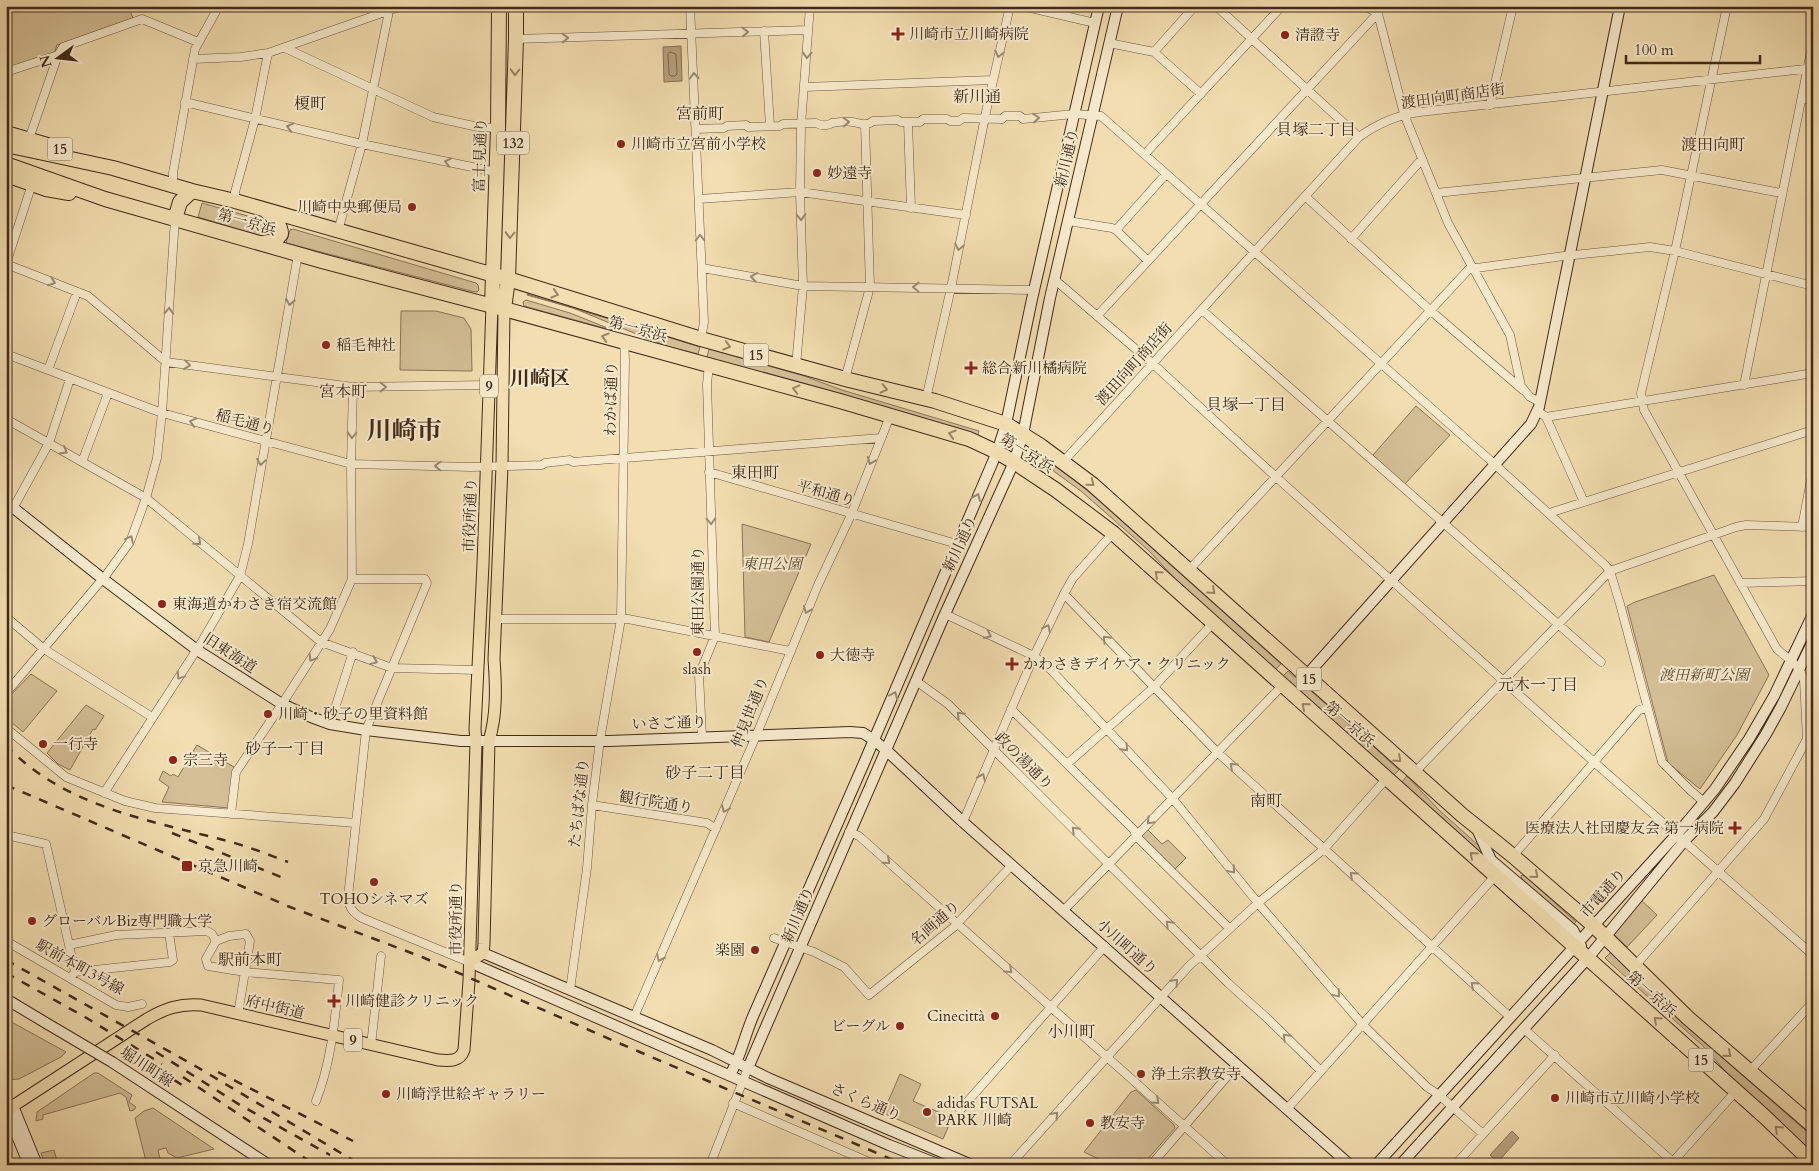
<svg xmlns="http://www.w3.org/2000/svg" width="1819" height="1171" viewBox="0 0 1819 1171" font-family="Cardo,'Noto Serif JP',serif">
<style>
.green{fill:#d4bf96;stroke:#8a7458}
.water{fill:#b6a17d;stroke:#877155}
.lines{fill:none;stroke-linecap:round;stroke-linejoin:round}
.shore{stroke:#7c664c;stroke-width:1}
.street-casing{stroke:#6d5740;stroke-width:9}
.secondary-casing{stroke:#412a1a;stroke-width:12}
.primary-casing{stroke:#412a1a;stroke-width:13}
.highway-casing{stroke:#412a1a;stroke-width:16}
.street{stroke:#f7eacc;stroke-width:8}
.secondary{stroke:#f7eacc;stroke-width:10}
.primary{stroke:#f2deb0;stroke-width:11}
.highway{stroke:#f2deb0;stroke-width:14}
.rail{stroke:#412a1a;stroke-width:2.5;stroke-dasharray:9 9;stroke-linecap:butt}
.secondary-bridge-casing{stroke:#412a1a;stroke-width:12;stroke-linecap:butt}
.secondary-bridge{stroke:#f7eacc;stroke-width:10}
.oneway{stroke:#9c8a73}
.oneway2{stroke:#9a8465}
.poi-dot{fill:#8f2418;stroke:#f7eacc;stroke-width:2}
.labels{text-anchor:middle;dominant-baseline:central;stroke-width:4;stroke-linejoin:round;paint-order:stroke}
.shield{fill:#f7eacc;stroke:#78644f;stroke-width:1}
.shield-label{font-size:14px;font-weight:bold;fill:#412a1a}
.poi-label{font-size:15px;fill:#412a1a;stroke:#f7eacc;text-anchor:start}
.street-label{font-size:15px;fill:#412a1a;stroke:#f7eacc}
.park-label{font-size:15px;font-style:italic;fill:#5e4833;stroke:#f7eacc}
.neighbourhood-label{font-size:16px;fill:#412a1a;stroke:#f7eacc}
.district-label{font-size:20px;font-weight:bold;fill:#412a1a;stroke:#f7eacc}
.town-label{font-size:25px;font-weight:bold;fill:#412a1a;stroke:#f7eacc}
</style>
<rect width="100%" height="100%" fill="#f2deb0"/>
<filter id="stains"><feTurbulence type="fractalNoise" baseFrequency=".004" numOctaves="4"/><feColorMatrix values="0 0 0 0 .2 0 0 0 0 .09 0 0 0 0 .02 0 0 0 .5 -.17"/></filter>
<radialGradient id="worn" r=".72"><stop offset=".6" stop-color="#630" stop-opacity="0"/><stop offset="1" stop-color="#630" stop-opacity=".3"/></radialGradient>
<path class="green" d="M6 6H128L133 18 57 45 54 54 6 69Z
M202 203 269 222C275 230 274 234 265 237L198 217Z
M293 229 476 283 478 285 479 290 477 292 471 291 286 243 290 230Z
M527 294 700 347 698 354 666 346 573 308 527 295Z
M526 300 570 313 615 331 524 306 523 302Z
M401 311H436L464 318 471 329 472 371 400 370Z
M709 349 804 376 842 390 979 431 978 435 707 357Z
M1416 406 1450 435 1404 485 1373 455Z
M1043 458 1072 478 1096 498 1281 664 1276 669 1180 584 1148 550 1081 491 1041 462Z
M742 524 811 544 769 642 745 637Z
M1714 575 1769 675 1737 735 1700 789 1668 763 1627 606 1635 602Z
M1288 671 1352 727 1347 733 1283 676Z
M31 674 57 691 23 732 6 718V700Z
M86 705 104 716 95 730 93 729 70 770 58 764 47 753Z
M1363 737 1399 770 1394 775 1358 743Z
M197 745 234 767 229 808 162 802 169 787 159 780 163 771 171 776 173 774 178 777Z
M1407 776 1439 810 1566 924 1562 925 1402 782Z
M1147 829 1162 844 1168 840 1186 858 1174 870 1140 836Z
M1522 875 1525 876 1576 922 1573 925 1522 879 1521 876Z
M1641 900 1657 915 1627 947 1611 932Z
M1611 952 1686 1026 1813 1137V1153L1727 1073 1702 1045 1608 961 1605 958Z
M6 1019 66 1052 61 1057 19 1079 6 1080Z
M94 1073H98L132 1095 129 1102 136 1107 134 1110 130 1111 126 1097 120 1093 43 1115V1119L36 1121 37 1112Z
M900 1074 921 1084 913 1101 952 1118 943 1139 883 1113Z
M1136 1090 1174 1125 1175 1128 1146 1161 1139 1158 1133 1165H1111L1084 1152 1131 1092Z
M153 1108 214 1149 177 1158 168 1153 166 1148 158 1150 160 1159 156 1165H147L135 1118 144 1111Z
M54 1150 58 1165H45L41 1153Z"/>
<path class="water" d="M681 46 682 81 664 82 663 47Z
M1512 1131 1519 1138 1498 1162 1490 1155Z"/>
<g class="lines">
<path class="shore" d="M670 52 676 54 677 74 675 76H671L669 74 668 54Z"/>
<defs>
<path id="street" d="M690 6 704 322 701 339
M1022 6 1095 23
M1216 6 1359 137
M1376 6 1404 114 1448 223 1510 335 1521 386 1530 397 1540 402
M1727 6 1675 251 1641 393 1644 410 1777 649C1788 659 1800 665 1804 680L1807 739
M764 31 770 126
M516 39 808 30
M1109 43 1154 52 1201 94
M285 48 433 117 478 127 498 128
M1154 52 1195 6
M193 59 241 57 268 53 402 6
M6 72 58 55
M805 87 993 80
M1802 98 1813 100
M185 102 362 144 496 172
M1490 105 1513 6
M908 122 911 208
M696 129 724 128 727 126 746 125 748 127 780 126 783 124 816 123C821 126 828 126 832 123 839 122 847 121 853 122 860 123 866 127 873 121L898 120 901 122H920L923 119H947L950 121H959L963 118 1002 119 1005 116H1020L1023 119 1074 114 1101 116 1490 460 1605 565 1610 571 1620 604 1662 762 1690 790 1704 802
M29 139 58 55 63 47 142 19 198 42
M1145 154 1282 6
M173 186V173L195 49 219 6
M1436 193 1662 170 1781 193
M1306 197 1431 311 1523 390
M699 199 800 192 966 215
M235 201V192L255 119 268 53
M1068 221 1112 228 1116 230 1148 261
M1116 230 1166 174
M338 231 362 144 389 11 387 6
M1351 239 1422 159
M6 264 88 296 166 362 353 387 489 385
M6 264 32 184
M702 268 803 286 1035 290
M1054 279 1152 363 1276 477 1594 762 1813 955
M1202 310 1601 662
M1097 316 1378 13 1364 6
M6 354 162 413 351 464 471 467 542 465 545 463 570 460 573 462 881 438
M796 366 803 286 800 192 801 125 810 6
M48 370 77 292
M845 379 870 287 865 124
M1744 385 1813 41
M926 399 951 288 986 112 1010 6
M1542 414 1546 417 1584 502
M1546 417 1813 373
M6 419 146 498 321 642 392 668 478 670
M82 462 108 393
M1063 462 1359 137C1377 124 1397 115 1420 112L1813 68
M709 472 957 544
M1549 513 1813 430
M6 515 16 503 49 443 70 379
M1802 527 1813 469
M1189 570 1469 269 1564 256 1650 247 1675 251 1813 286
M352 579H425L427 583 366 730 348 897C349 908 353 913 362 918L469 962
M1740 583 1813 581
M1064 594 1217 752 1510 1017
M945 614 1034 656 1050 669 1173 799 1258 903 1363 1025 1427 1087 1439 1095 1483 1134 1555 1055
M6 617 44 649 152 717
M496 619H628L790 651
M916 681 948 704 1228 983 1268 1019 1321 1071
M6 693 106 575 130 542 146 498 157 458 162 413 175 219
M1011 709 1134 830 1136 836 1229 928
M330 724 353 652
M6 728 66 777 125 801 155 808 356 823
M702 736 699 675 715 636 707 384 709 365
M1067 764 1153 688 1213 623
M1414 773 1610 571 1736 527 1746 525 1813 527
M104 793 201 643 240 576 248 544 298 254
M592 805 707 823 716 829
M231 814 236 772 282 704 330 629 352 579 351 464 353 387
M963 822 1034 656 1064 594 1073 578 1113 533
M849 832 859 836 1228 1165
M6 835 46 844 69 945 116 935 207 931 212 934 216 941
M1513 856 1639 710 1647 708
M1064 910 1282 686
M774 938 814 952 844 967 869 995 954 927 1012 865
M6 941 116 1005 128 1007 142 1004
M69 945 75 972
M1635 966 1764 819 1807 739 1813 737
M70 978 75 972 170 962 173 960 169 933
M570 990 587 868 592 805 600 740 621 619 625 360 624 342
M238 1014 250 941 246 934 229 936 216 941 206 959 208 966 245 972 339 980C335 1020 331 1063 316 1101
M634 1017 756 736 818 585 851 515 890 416
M1523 1028 1673 1162
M371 1045 381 956
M1749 1072 1813 1002
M733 1103 876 1165
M1287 1109 1495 876
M960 1110 1105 946
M710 1165 748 1068
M1010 1165 1189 966 1258 903 1324 849 1387 778
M1151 1165 1237 1065
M1455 1165 1483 1134
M1670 1165 1736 1091"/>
<path id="secondary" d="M6 502 103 579 197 650 282 704 311 717 330 724 366 730 461 741H609L850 732 863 733 874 740 886 750 963 822 1350 1165
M1306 676 1531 424 1539 407 1620 6
M1477 829 1491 860 1573 930 1581 946
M483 953 712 1050 768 1078 972 1165
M469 962 889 1145 940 1165
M6 999 46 1023
M112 1062 269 1165
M748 1068 945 614 1014 462 1023 434 1050 298 1118 6
M730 1075C741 1056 745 1034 754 1014L864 763 997 452 1006 424 1032 299 1099 6
M13 1106 37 1165
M6 1114 13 1126 29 1165
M1376 1165 1677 834 1715 789 1749 739 1774 696 1813 614
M1400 1165 1588 958 1684 841 1713 812 1735 783 1766 734 1781 707 1813 641"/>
<path id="primary" d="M469 962 483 953 484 944 489 741C497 715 496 686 494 659L502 466 504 309
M6 1115 13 1106 147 1019C164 1009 180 1003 201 1005L438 1060C449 1061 460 1062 464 1050L469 981 476 741 475 729 483 564 492 305"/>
<path id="highway" d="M6 133 61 149
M6 145 113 168 192 191 235 201 508 279 701 339 849 380 935 401 1006 424 1041 446 1092 484 1462 815 1513 856 1593 925 1688 1018 1813 1126
M6 164 105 199 322 261 504 309 840 401 969 439 997 452 1014 462 1056 490 1113 533 1765 1117 1813 1163
M6 175 46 189 69 193
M175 219 180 202 192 191
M263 243 275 241 281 234C281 224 273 217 266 211
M492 305 498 128 499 6
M504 309 508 279 516 39V6"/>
</defs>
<use href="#street" class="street-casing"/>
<use href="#secondary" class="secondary-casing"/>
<use href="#primary" class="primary-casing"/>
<use href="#highway" class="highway-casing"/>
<use href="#street" class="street"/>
<use href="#secondary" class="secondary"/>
<use href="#primary" class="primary"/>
<use href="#highway" class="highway"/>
<path class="rail" d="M6 745C63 807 153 821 231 842 250 847 269 855 288 862
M6 785 290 907 422 957 621 1044 905 1165
M172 833 281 877
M6 960 197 1067 361 1165
M6 973 85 1017 162 1064
M156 1052 240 1105 330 1155
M159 1070 188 1089
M218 1072 353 1141
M183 1077 315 1165"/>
<defs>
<path id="secondary-bridge" d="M46 1023 112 1062"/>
</defs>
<use href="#secondary-bridge" class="secondary-bridge-casing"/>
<use href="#secondary-bridge" class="secondary-bridge"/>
</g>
<defs><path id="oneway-chevron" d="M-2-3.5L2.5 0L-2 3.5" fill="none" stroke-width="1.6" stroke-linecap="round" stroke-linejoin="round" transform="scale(1.25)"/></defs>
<g class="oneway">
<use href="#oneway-chevron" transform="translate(745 32) rotate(-2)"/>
<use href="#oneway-chevron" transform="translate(565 38) rotate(-2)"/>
<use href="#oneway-chevron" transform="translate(999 54) rotate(103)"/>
<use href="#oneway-chevron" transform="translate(807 55) rotate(93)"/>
<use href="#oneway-chevron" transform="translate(694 76) rotate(-93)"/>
<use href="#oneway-chevron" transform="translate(1036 118) rotate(-4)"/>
<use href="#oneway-chevron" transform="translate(846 122) rotate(-2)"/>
<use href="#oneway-chevron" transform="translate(290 127) rotate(-166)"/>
<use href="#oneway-chevron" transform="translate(448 162) rotate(-168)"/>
<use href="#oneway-chevron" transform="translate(801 217) rotate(89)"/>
<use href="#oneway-chevron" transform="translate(700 238) rotate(-92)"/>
<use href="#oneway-chevron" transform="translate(959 247) rotate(102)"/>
<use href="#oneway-chevron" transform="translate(754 277) rotate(-170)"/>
<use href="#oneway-chevron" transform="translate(52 282) rotate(21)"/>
<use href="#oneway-chevron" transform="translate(916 287) rotate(-179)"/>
<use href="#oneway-chevron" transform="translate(290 302) rotate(100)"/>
<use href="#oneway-chevron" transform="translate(169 311) rotate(-87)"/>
<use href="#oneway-chevron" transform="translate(187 365) rotate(7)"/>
<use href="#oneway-chevron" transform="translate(383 387)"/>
<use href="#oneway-chevron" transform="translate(193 422) rotate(-165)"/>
<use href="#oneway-chevron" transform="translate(352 435) rotate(92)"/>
<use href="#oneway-chevron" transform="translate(64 451) rotate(30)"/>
<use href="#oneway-chevron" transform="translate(871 461) rotate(112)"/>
<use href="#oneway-chevron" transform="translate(261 462) rotate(99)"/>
<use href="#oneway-chevron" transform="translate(438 466) rotate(-178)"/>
<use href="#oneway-chevron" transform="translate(977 497) rotate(-66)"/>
<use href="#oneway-chevron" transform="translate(711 521) rotate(87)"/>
<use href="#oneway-chevron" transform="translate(130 539) rotate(-64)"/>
<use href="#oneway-chevron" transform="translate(198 542) rotate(40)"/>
<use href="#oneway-chevron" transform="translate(807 610) rotate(113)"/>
<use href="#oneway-chevron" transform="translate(1047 628) rotate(-64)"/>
<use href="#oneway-chevron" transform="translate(988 635) rotate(25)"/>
<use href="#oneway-chevron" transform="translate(1106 639) rotate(-134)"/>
<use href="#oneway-chevron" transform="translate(312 658) rotate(122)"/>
<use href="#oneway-chevron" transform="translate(374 661) rotate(22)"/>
<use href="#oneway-chevron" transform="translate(180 676) rotate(124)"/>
<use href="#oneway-chevron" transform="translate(894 695) rotate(-67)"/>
<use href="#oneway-chevron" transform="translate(960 715) rotate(-135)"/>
<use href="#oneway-chevron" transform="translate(1125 748) rotate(47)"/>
<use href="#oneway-chevron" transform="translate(1233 766) rotate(-138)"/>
<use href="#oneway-chevron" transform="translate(982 777) rotate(-66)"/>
<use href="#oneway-chevron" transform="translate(725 809) rotate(113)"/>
<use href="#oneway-chevron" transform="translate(1150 821) rotate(133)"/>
<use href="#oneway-chevron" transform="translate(1075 830) rotate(-135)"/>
<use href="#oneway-chevron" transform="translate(887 861) rotate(41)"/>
<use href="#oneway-chevron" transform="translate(1232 870) rotate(50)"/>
<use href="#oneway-chevron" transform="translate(1353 875) rotate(-138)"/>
<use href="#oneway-chevron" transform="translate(1169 924) rotate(-135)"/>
<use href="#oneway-chevron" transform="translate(660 958) rotate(114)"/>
<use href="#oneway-chevron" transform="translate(1009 970) rotate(42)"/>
<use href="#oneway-chevron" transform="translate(1175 982) rotate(-49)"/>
<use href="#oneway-chevron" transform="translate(1474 985) rotate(-138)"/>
<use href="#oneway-chevron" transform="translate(1337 994) rotate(50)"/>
<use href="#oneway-chevron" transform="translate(1286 1037) rotate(-135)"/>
<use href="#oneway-chevron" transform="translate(1156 1101) rotate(42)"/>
<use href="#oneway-chevron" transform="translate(1055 1115) rotate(-48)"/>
</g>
<g class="oneway2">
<use href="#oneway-chevron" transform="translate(515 72) rotate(92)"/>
<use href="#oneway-chevron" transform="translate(510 235) rotate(92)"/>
<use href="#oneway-chevron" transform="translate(555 294) rotate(17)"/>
<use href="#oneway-chevron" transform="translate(605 337) rotate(-164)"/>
<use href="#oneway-chevron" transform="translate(727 346) rotate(16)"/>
<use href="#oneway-chevron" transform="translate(796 389) rotate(-165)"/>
<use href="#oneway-chevron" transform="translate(884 389) rotate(13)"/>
<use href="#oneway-chevron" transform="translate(952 434) rotate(-163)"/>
<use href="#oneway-chevron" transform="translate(1091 483) rotate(39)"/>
<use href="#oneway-chevron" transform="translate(1158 574) rotate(-138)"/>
<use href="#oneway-chevron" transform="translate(1212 591) rotate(42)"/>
<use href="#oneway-chevron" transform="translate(1305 706) rotate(-139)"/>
<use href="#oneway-chevron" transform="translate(1398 759) rotate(42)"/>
<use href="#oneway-chevron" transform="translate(1473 855) rotate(-138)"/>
<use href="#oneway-chevron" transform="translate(1535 875) rotate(41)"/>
<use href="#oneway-chevron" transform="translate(1657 1020) rotate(-138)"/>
<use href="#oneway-chevron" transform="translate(1728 1054) rotate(41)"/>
<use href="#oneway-chevron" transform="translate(1778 1129) rotate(-136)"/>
</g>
<g class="poi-dot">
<path d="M895.5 26.5h5v5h5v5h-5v5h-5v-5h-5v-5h5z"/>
<circle cx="1285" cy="35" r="5"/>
<circle cx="621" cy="144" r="5"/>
<circle cx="817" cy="173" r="5"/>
<circle cx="412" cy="207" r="5"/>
<circle cx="326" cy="345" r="5"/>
<path d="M968.5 360.5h5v5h5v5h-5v5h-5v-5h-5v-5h5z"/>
<circle cx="162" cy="604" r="5"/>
<circle cx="697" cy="652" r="5"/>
<circle cx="820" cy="655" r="5"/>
<path d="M1009.5 656.5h5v5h5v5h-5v5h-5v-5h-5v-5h5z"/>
<circle cx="268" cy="714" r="5"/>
<circle cx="43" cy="744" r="5"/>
<circle cx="173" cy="760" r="5"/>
<path d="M1732.5 820.5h5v5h5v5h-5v5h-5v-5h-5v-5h5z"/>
<rect x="181" y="860" width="12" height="12" rx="2.5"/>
<circle cx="374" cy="882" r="5"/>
<circle cx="32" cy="921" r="5"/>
<circle cx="755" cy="950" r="5"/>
<path d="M331.5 993.5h5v5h5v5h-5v5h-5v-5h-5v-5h5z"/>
<circle cx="995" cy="1016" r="5"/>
<circle cx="900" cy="1026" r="5"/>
<circle cx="1141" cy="1074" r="5"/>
<circle cx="386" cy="1094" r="5"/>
<circle cx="1555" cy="1098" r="5"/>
<circle cx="927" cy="1112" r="5"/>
<circle cx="1090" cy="1123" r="5"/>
</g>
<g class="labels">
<g class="shield">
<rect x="497" y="131.5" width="32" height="23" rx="4"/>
<rect x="47.5" y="137.5" width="25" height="23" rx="4"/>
<rect x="743.5" y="343.5" width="25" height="23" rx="4"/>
<rect x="480" y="374.5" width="18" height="23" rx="4"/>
<rect x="1296.5" y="667.5" width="25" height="23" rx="4"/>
<rect x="344" y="1028.5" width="18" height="23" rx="4"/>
<rect x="1688.5" y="1048.5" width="25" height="23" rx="4"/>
</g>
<g class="shield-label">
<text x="513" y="143">132</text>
<text x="60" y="149">15</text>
<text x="756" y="355">15</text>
<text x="489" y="386">9</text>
<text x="1309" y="679">15</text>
<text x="353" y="1040">9</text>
<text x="1701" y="1060">15</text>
</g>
<g class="poi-label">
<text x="909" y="34">川崎市立川崎病院</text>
<text x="1295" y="35">清證寺</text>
<text x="631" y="144">川崎市立宮前小学校</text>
<text x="827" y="173">妙遠寺</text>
<text x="402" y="207" text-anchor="end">川崎中央郵便局</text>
<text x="336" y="345">稲毛神社</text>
<text x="982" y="368">総合新川橘病院</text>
<text x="172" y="604">東海道かわさき宿交流館</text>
<text x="830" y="655">大徳寺</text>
<text x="1023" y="664">かわさきデイケア・クリニック</text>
<text x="697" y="669" text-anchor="middle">slash</text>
<text x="278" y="714">川崎・砂子の里資料館</text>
<text x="53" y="744">一行寺</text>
<text x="183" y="760">宗三寺</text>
<text x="1724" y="828" text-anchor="end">医療法人社団慶友会 第一病院</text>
<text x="198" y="866">京急川崎</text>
<text x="374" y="899" text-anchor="middle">TOHOシネマズ</text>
<text x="42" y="921">グローバルBiz専門職大学</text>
<text x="745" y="950" text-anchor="end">楽園</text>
<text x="345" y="1001">川崎健診クリニック</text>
<text x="985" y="1016" text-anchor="end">Cinecittà</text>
<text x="890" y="1026" text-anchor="end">ビーグル</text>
<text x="1151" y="1074">浄土宗教安寺</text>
<text x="396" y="1094">川崎浮世絵ギャラリー</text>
<text x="1565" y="1098">川崎市立川崎小学校</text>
<text x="937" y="1103">adidas FUTSAL<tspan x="937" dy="17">PARK 川崎</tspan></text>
<text x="1100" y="1123">教安寺</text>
</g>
<g class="street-label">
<text transform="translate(1453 96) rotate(-8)">渡田向町商店街</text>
<text transform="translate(480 155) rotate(-88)">富士見通り</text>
<text transform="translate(1067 158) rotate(-77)">新川通り</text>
<text transform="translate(247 222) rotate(16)">第一京浜</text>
<text transform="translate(638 329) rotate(15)">第一京浜</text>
<text transform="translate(1134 364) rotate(-48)">渡田向町商店街</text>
<text transform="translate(611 399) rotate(-89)">わかば通り</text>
<text transform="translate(245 422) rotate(15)">稲毛通り</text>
<text transform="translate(1027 453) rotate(32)">第一京浜</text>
<text transform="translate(826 493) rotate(16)">平和通り</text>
<text transform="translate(470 515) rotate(-88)">市役所通り</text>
<text transform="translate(960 544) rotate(-65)">新川通り</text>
<text transform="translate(698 591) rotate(-90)">東田公園通り</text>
<text transform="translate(230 653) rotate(33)">旧東海道</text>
<text transform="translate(750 712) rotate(-68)">仲見世通り</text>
<text transform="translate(669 723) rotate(-2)">いさご通り</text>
<text transform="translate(1350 724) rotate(41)">第一京浜</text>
<text transform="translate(1024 761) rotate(45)">政の湯通り</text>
<text transform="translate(656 802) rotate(9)">観行院通り</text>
<text transform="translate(579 803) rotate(-84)">たちばな通り</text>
<text transform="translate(1603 893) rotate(-48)">市電通り</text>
<text transform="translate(798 915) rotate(-67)">新川通り</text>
<text transform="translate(456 918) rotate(-90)">市役所通り</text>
<text transform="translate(935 923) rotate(-41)">名画通り</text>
<text transform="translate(1127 947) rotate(42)">小川町通り</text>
<text transform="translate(80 967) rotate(29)">駅前本町3号線</text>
<text transform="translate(1652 994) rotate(42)">第一京浜</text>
<text transform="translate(275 1007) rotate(13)">府中街道</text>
<text transform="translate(147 1067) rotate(33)">堀川町線</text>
<text transform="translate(866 1102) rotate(23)">さくら通り</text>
</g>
<g class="park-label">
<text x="772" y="564">東田公園</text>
<text x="1704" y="675">渡田新町公園</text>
</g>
<g class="neighbourhood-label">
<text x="977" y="97">新川通</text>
<text x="310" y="104">榎町</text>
<text x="700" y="114">宮前町</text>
<text x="1316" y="130">貝塚二丁目</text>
<text x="1713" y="145">渡田向町</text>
<text x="343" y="392">宮本町</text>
<text x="1246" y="405">貝塚一丁目</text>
<text x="755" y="473">東田町</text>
<text x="1538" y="685">元木一丁目</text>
<text x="285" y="749">砂子一丁目</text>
<text x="705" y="773">砂子二丁目</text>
<text x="1266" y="801">南町</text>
<text x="250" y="960">駅前本町</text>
<text x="1071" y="1032">小川町</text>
</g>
<g class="district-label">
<text x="540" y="378">川崎区</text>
</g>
<g class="town-label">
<text x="404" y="431">川崎市</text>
</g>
</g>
<rect width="1819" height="1171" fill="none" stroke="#f2deb0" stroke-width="25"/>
<rect x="8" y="8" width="1804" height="1156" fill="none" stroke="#412a1a" stroke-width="2.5"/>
<rect x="12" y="12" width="1794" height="1146" fill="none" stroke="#412a1a"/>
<g transform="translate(58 58) rotate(255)" stroke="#f7eacc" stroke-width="4" paint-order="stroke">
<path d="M0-4L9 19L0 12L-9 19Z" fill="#412a1a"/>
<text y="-8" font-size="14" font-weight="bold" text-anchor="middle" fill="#412a1a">N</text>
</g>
<path d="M1626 55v8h134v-8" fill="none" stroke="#412a1a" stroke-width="2.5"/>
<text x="1634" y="55" font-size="15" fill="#412a1a" stroke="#f7eacc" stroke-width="4" paint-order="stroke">100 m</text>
<rect width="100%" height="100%" filter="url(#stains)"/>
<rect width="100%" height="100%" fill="url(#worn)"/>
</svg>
